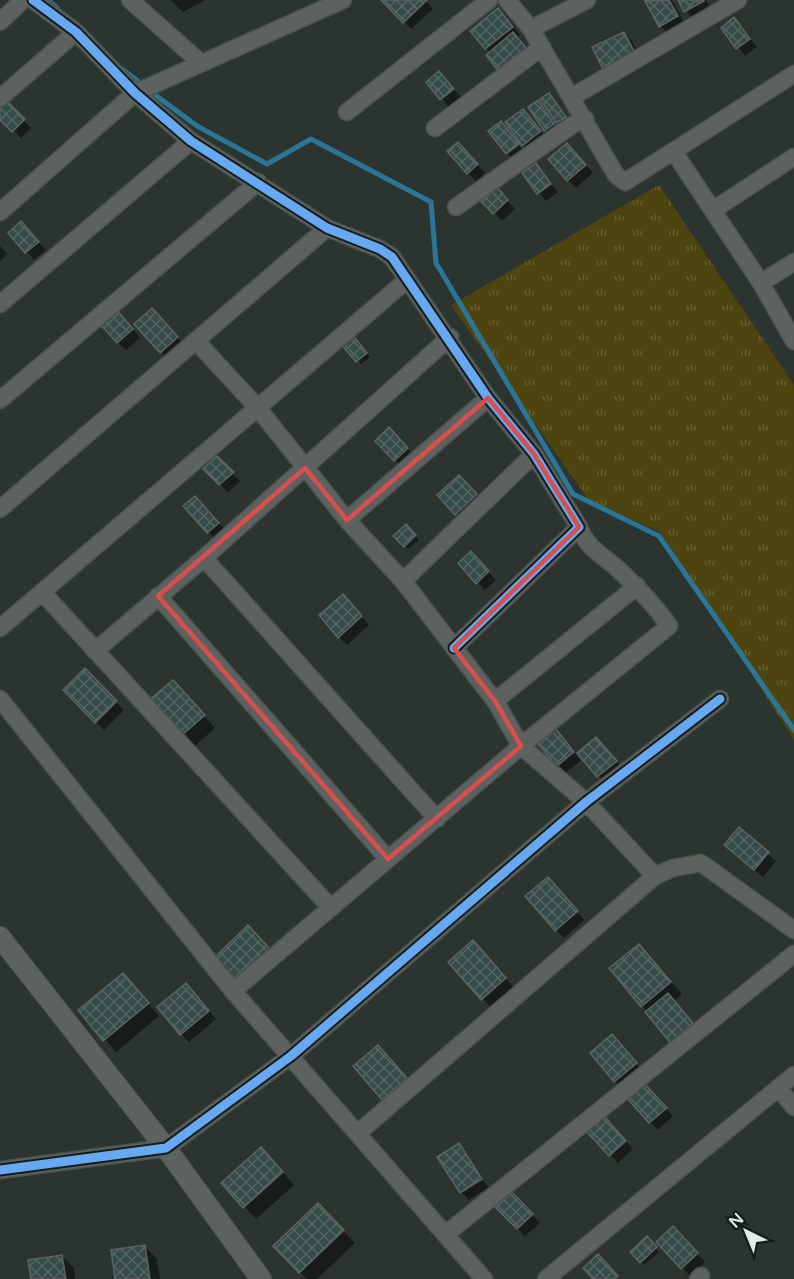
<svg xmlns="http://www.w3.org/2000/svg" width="794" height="1279" viewBox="0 0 794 1279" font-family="'Varela Round',sans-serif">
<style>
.grass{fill:url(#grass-tufts)}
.shadow{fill:#0007}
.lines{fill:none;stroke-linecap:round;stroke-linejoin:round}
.stream{stroke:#2b7696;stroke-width:5}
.building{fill:url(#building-cross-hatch);stroke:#5c6462;stroke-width:1.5}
.minor-casing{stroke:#4a524e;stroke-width:19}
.tertiary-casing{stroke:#4a524e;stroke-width:22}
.minor{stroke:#5d6260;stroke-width:16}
.tertiary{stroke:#5d6260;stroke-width:20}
.cycleway-casing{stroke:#161d19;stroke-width:13}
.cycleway{stroke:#66a8f1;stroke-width:9}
.marked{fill:none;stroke:#d94f4e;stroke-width:4.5;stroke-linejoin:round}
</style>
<defs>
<pattern id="grass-tufts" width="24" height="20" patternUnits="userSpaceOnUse" patternTransform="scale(1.5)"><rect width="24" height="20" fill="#4d440f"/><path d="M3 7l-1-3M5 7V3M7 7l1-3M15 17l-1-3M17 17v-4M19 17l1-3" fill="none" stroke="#665f32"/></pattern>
<pattern id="building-cross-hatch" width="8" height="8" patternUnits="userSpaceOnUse" patternTransform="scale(1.5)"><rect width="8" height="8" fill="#374b48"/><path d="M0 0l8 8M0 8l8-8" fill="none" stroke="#546562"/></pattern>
</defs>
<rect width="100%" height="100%" fill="#2c3430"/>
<path class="grass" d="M659 185 794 385V740L660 532 588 499 451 305Z"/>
<path class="shadow" d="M171 0H205L183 12Z
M383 0H425L433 9 411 29Z
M649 0H672L685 24 668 34 661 26 647 1Z
M679 0H706L711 9 693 19Z
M506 18 520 35 517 38 533 57 507 78 491 53 472 31Z
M734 19 757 47 745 56 723 28Z
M624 33 632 41 642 62 612 76 604 68 594 48Z
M439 73 461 97 449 107 428 82Z
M552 98 568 121 561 125 557 122Z
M7 103 31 128 21 138 0 117V111Z
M542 106 557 128 549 133 546 130Z
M523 111 548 139 531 153 523 145Z
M508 131 525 153 515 161 507 153Z
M466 151 485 173 476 181 468 173Z
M575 153 593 173 576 188 568 180Z
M536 165 558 192 546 201 524 174Z
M502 195 515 209 502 221 481 199Z
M29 231 46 250 34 260 10 233Z
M0 246 7 254 0 261Z
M123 318 140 338 126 350 118 342Z
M160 318 185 346 169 360 161 352Z
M351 336 370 357 361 364 342 343Z
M389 429 415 456 403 468 377 441Z
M217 458 240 481 228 492 205 469Z
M458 477 484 503 464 521 439 495Z
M203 505 226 531 216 540 185 506Z
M406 526 419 540 408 549 395 536Z
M478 561 496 580 485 590 478 582Z
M351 604 369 625 347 645 339 637Z
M85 670 124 710 104 730 65 690Z
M185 694 215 728 194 747 182 735Z
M562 738 581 761 565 773 558 765Z
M604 746 624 770 606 784 579 753Z
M739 829 776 861 763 877 734 853Z
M555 886 584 920 564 938 556 930Z
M473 942 517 991 494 1011 450 962Z
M639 946 682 994 674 1001 648 1012 642 1006Z
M135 987 159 1016 116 1052 80 1010Z
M194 993 216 1019 189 1042 181 1034Z
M620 1044 643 1072 623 1089 615 1081Z
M386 1055 414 1087 391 1106 383 1099Z
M649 1090 673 1116 658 1130 627 1096Z
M604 1119 633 1149 618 1163 589 1132Z
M459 1145 488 1187 469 1200 461 1192Z
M273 1161 294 1185 256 1219 223 1183Z
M511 1193 540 1223 525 1236 496 1206Z
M330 1217 355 1243 317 1279H307L275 1246Z
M673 1228 705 1262 690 1276 658 1242Z
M647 1238 659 1252 644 1265 632 1252Z
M145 1247 157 1259 160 1279H117Z
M62 1256 74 1268 75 1279H32Z"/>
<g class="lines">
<path class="stream" d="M48 0 58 9
M122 69 143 85
M150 91 197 126 267 164 311 139 431 202 436 263 573 494 659 536 794 730"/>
</g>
<path class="building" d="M381 0H427L403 23Z
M669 0 678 16 659 27 645 1Z
M678 0H703L704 1 684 12Z
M498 8 513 27 485 49 470 31Z
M734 17 750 39 736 49 721 28Z
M513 32 526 48 498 71 486 55Z
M624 32 635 53 603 69 592 47Z
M439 71 454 89 440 100 426 82Z
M549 93 566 117 556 123 540 99Z
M538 100 554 124 544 131 528 107Z
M7 101 25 119 12 132 0 120V109Z
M523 109 541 131 522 146 505 122Z
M501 121 519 144 506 154 488 131Z
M458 142 478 164 467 174 447 151Z
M567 143 586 165 567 181 548 159Z
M536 163 551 184 537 194 522 173Z
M495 185 508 200 493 214 479 199Z
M21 221 39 242 25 253 8 233Z
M115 308 133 329 117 343 99 323Z
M152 308 178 337 160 353 134 324Z
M351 333 367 353 356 362 340 343Z
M389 427 408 448 394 461 375 441Z
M217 456 234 472 219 485 203 469Z
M459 475 477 494 455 515 437 495Z
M195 496 219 523 207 533 183 506Z
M406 524 416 535 404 547 393 536Z
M471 551 489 571 476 584 458 563Z
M343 594 362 616 338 638 319 615Z
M85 668 117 701 95 723 63 690Z
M173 680 205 715 181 736 149 700Z
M555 728 574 752 557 766 537 743Z
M596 737 617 761 597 777 577 753Z
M739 827 769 852 754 870 724 845Z
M548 877 578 911 555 931 525 896Z
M248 925 270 949 236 980 215 957Z
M473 940 506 978 481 1000 448 962Z
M639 944 671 982 641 1007 609 968Z
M123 973 149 1003 103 1041 78 1010Z
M186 983 209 1011 180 1035 157 1007Z
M668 993 696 1027 673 1046 645 1012Z
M612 1034 637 1063 614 1082 590 1053Z
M378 1045 407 1078 382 1100 353 1066Z
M642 1081 667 1108 649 1123 625 1096Z
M604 1116 626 1141 609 1156 587 1132Z
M459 1143 482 1179 460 1193 437 1157Z
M261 1147 283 1172 243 1208 221 1183Z
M511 1191 533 1214 517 1229 494 1206Z
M318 1203 344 1230 299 1273 273 1246Z
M673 1226 698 1253 681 1269 656 1242Z
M647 1236 657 1247 640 1263 630 1252Z
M145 1245 150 1279H115L111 1250Z
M598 1254 618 1276 614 1279H593L583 1268Z
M62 1255 66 1279H31L28 1260Z"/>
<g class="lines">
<defs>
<path id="minor" d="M33 0 76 32 135 93 191 141 327 228 380 249 392 257 488 398 534 454 579 527 454 648
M130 0 201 63
M507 0 531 29 616 175 625 182 794 74
M0 22 23 0
M531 29 587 0
M572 97 738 0
M0 98 76 32
M347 112 489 0
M435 128 542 47
M674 152 761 283 794 341
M456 207 572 125 585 119
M713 210 794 157
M0 212 135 93 343 0
M761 283 794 262
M0 304 191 141
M197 342 257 407 347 520 403 581 495 701 521 746 586 802 655 876 673 868 701 863 794 930
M0 400 258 182
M0 509 327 228
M347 520 488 398
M204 558 437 819
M403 581 534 454
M42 592 331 908
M158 596 388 859
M0 628 407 280
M95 651 204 558 450 337
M0 699 233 991 484 1279
M495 701 637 586
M233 991 521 746 669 626C655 605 638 588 619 570 603 555 587 549 579 527
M779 1089 794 1107
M358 1133 655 876
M0 1170 166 1148 291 1056 586 802 720 699
M446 1234 794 954
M546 1279 794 1075
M698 1279 701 1276"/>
<path id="tertiary" d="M0 937 166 1148 261 1279"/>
</defs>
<use href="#minor" class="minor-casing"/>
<use href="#tertiary" class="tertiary-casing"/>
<use href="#minor" class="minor"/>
<use href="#tertiary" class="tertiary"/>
<defs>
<path id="cycleway" d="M33 0 76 32 135 93 191 141 327 228 380 249 392 257 488 398 534 454 579 527 454 648
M0 1170 166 1148 291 1056 586 802 720 699"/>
</defs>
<use href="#cycleway" class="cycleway-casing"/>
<use href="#cycleway" class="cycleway"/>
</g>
<path class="marked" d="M488 398 534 454 579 527 454 648 495 701 521 746 388 859 158 596 305 468 347 520Z"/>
<g transform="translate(746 1231) rotate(317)" stroke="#161d19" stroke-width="4.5" paint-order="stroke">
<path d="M0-4.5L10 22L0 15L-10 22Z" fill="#e3ede8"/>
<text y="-9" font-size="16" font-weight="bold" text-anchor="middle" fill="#e3ede8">N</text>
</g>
</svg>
